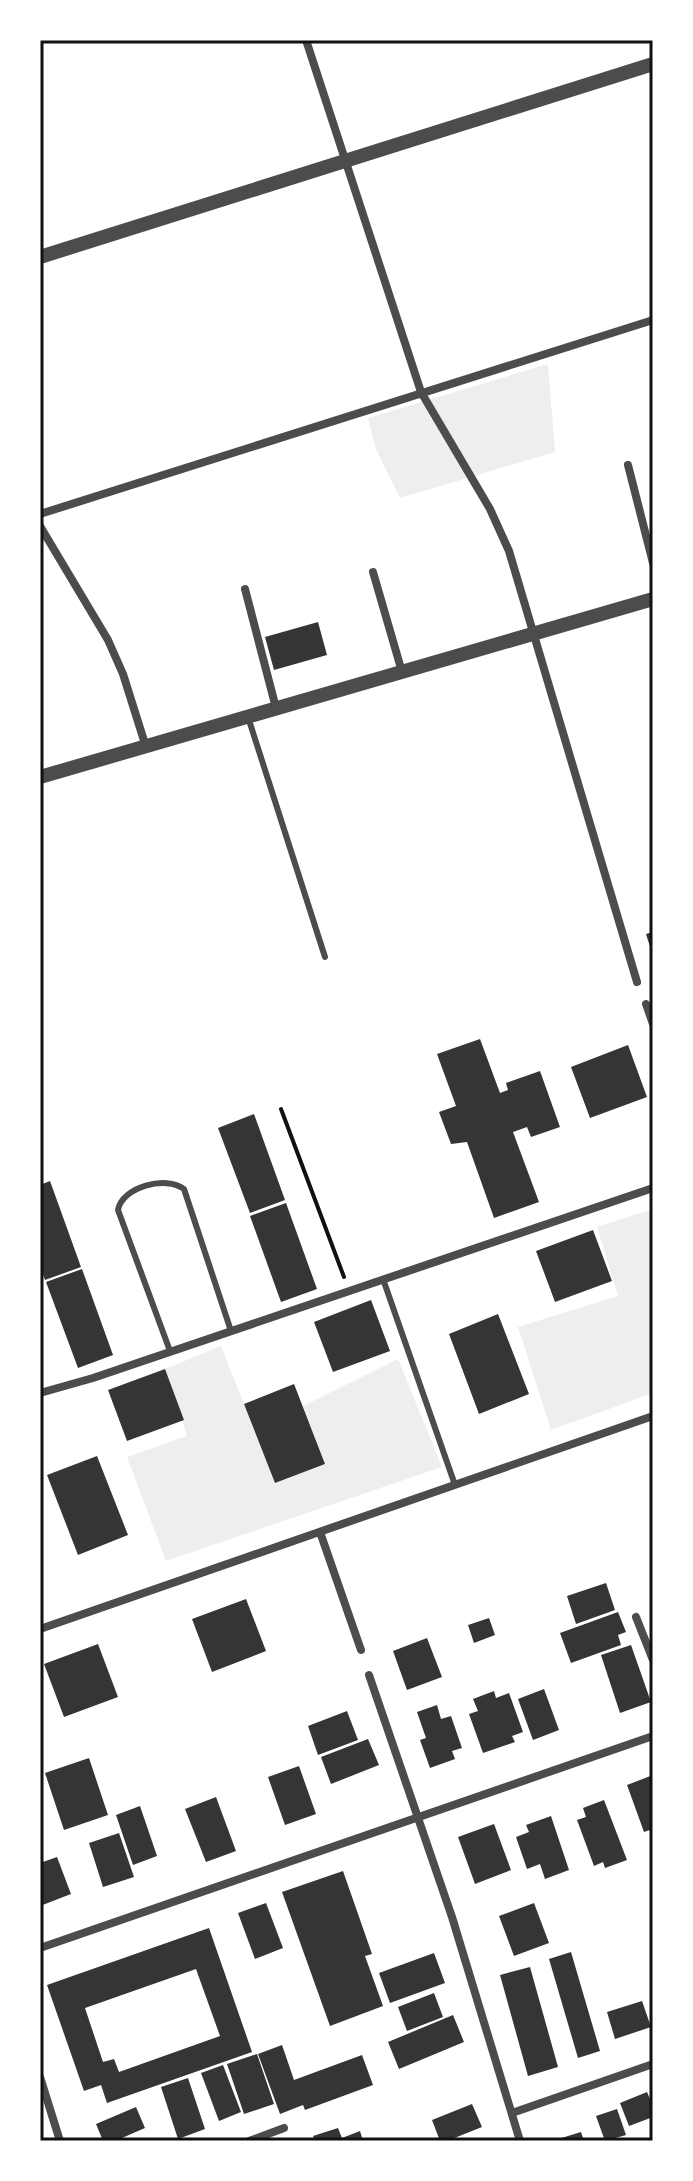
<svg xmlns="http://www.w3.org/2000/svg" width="693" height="2181" viewBox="0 0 693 2181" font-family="Arial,sans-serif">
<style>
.green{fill:#eee}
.building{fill:#353535;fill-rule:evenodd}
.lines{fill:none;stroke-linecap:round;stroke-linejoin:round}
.path{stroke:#111;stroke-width:4}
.service{stroke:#4c4c4c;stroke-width:6}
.minor{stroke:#4c4c4c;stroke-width:8}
.tertiary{stroke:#4c4c4c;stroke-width:14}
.neatline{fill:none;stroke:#111;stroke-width:3}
</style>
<rect width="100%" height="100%" fill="#fff"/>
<path class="green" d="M548 364 555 452 400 498 376 449 368 418Z
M653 1209V1393L551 1430 518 1327 618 1296 597 1227Z
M221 1346 275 1483 325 1464 303 1406 398 1359 442 1467 166 1561 127 1457 187 1436 165 1369Z"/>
<path class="building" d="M318 622 327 655 274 670 265 637Z
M653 932V953H652L646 934Z
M480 1039 500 1093 508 1090 506 1083 540 1071 560 1127 531 1137 527 1127 513 1132 539 1202 494 1218 467 1142 451 1144 439 1112 456 1106 437 1054Z
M628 1045 647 1097 590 1118 571 1067Z
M254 1114 285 1200 250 1213 218 1128Z
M50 1181 81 1267 45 1280 40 1266V1185Z
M286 1203 317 1289 281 1302 250 1216Z
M593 1230 612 1281 555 1302 536 1251Z
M82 1269 113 1355 78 1368 46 1282Z
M371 1300 390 1351 333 1372 314 1322Z
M498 1314 529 1394 479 1414 449 1334Z
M165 1369 184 1420 127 1441 108 1390Z
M294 1384 325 1464 275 1483 244 1404Z
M97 1456 128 1535 78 1555 47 1475Z
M606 1583 615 1610 576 1624 567 1596Z
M246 1599 266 1651 212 1672 192 1619Z
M618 1612 626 1632 618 1635 621 1645 571 1663 560 1633Z
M489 1618 495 1635 474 1643 468 1625Z
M427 1638 442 1677 407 1690 393 1651Z
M98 1644 118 1697 64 1717 44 1664Z
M631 1645 651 1702 620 1713 601 1655Z
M544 1689 559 1730 533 1740 518 1699Z
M494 1691 496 1698 509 1693 523 1732 512 1736 515 1742 483 1753 469 1714 478 1711 473 1699Z
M437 1705 441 1719 451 1716 462 1748 452 1751 455 1759 430 1768 420 1740 426 1738 417 1712Z
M347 1711 358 1740 318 1755 308 1726Z
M368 1739 379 1765 331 1784 321 1757Z
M89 1758 108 1815 64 1830 45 1773Z
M299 1766 316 1814 285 1825 268 1777Z
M653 1775V1829L644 1832 627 1785Z
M216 1797 236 1851 206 1862 185 1809Z
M604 1800 627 1860 605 1868 603 1862 594 1866 577 1820 586 1817 583 1808Z
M140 1806 157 1856 133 1865 116 1815Z
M551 1816 569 1870 545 1879 540 1864 527 1869 516 1837 529 1832 526 1825Z
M494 1824 511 1870 475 1884 458 1837Z
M119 1833 134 1877 103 1887 89 1843Z
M57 1857 71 1894 40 1906V1863Z
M343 1871 372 1954 365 1956 383 2006 330 2026 282 1892Z
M266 1903 283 1948 255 1959 238 1913Z
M534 1903 549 1943 514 1956 499 1916Z
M209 1928 252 2052 107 2103 101 2085 84 2091 47 1985ZM196 1969 220 2036 119 2072 114 2059 103 2062 85 2008Z
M571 1952 600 2051 578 2058 549 1959Z
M434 1953 445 1983 390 2003 379 1973Z
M530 1967 558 2067 528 2076 500 1975Z
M434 1993 443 2017 407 2031 398 2007Z
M642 2001 651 2027 615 2039 607 2012Z
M453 2015 464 2042 399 2069 388 2042Z
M282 2045 294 2080 362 2055 373 2085 305 2110 303 2105 280 2114 258 2054Z
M257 2054 274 2104 244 2114 227 2064Z
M223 2065 241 2112 219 2121 201 2073Z
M188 2078 205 2129 178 2139 161 2087Z
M647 2092 653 2106V2117L629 2126 620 2103Z
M472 2104 482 2127 447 2141H440L432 2120Z
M136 2107 145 2128 115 2141H103L96 2124Z
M617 2109 626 2135 605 2141 596 2116Z
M338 2128 342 2138 360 2131 363 2141H315L313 2136Z
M581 2132 584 2141H556L555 2140Z"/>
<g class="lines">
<path class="path" d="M281 1109 344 1277"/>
<path class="service" d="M248 717 325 957
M383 1279 455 1485
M170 1351 118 1210C122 1187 166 1175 184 1189L231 1331"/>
<path class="minor" d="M306 40 421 392 490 509 509 551 637 982
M628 465 653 563
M40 514 653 320
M40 526 108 640 123 674 146 747
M373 572 402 672
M245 589 276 708
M646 1004 653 1024
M40 1393 93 1378 653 1188
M320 1532 361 1650
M636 1617 653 1660
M40 1629 653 1416
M369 1675 452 1917 520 2141
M40 1948 653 1736
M40 2077 60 2141
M512 2113 653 2064
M249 2141 284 2128"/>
<path class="tertiary" d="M40 257 653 64
M40 777 653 599"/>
</g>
<rect width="693" height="2181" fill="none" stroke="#ffffff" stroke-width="84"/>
<rect x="42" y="42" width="609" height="2097" class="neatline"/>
</svg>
